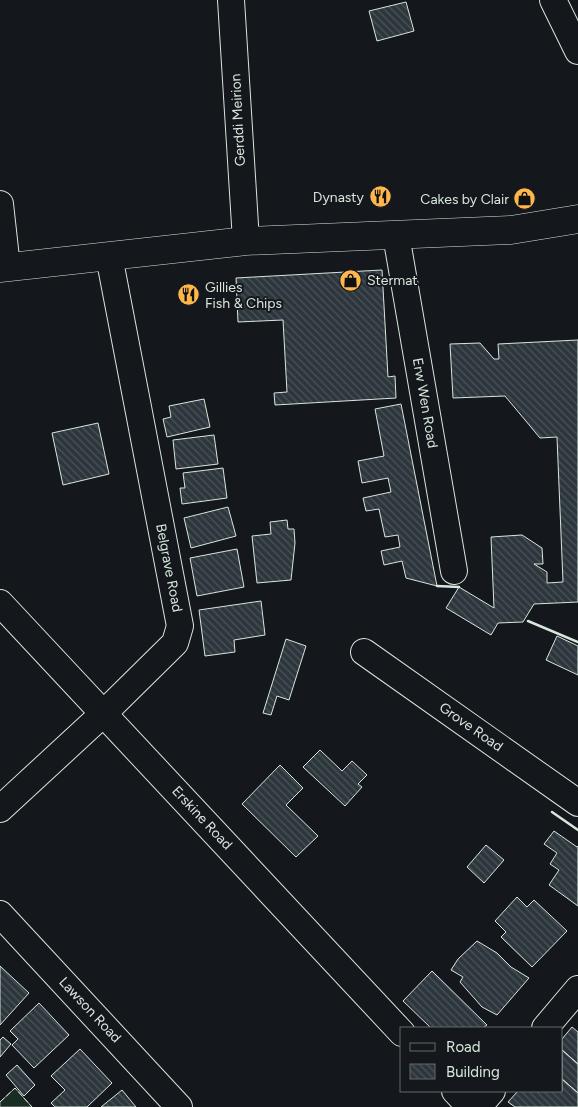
<svg xmlns="http://www.w3.org/2000/svg" width="578" height="1107" viewBox="0 0 578 1107" font-family="Figtree,sans-serif">
<style>
.green{fill:#1a2d24;stroke:#939e99}
.building{fill:url(#building-back-hatch);stroke:#d8e6dc}
.lines{fill:none;stroke-linecap:round;stroke-linejoin:round}
.minor-casing{stroke:#d8e6dc;stroke-width:28}
.major-casing{stroke:#d8e6dc;stroke-width:29}
.minor{stroke:#14181c;stroke-width:26}
.major{stroke:#14181c;stroke-width:28}
.fence{stroke:#d8e6dc;stroke-width:1;stroke-dasharray:6 2.5;stroke-linecap:butt}
.wall{stroke:#d8e6dc;stroke-width:2.5}
.labels{text-anchor:middle;dominant-baseline:central;stroke-width:4;stroke-linejoin:round;paint-order:stroke}
.street-label{font-size:14px;fill:#d8e6dc;stroke:#14181c}
.poi-label{font-size:14px;fill:#d8e6dc;stroke:#14181c;text-anchor:end}
</style>
<defs>
<pattern id="building-back-hatch" width="6" height="6" patternUnits="userSpaceOnUse" patternTransform="scale(1.25)"><rect width="6" height="6" fill="#2c363c"/><path d="M-1 5l2 2M0 0l6 6M5-1l2 2" fill="none" stroke="#4a5358"/></pattern>
</defs>
<rect width="100%" height="100%" fill="#14181c"/>
<path class="green" d="M15 1088 32 1107H0V1102Z"/>
<path class="building" d="M406 2 414 31 377 41 369 11Z
M382 270 388 377 395 376 396 398 275 405 274 393 287 392 283 320 238 322 236 278Z
M578 340V602L534 604 523 622 498 623 491 635 446 608 459 587 494 608 491 537 522 535 542 548 543 564H534L547 572V583L563 582 557 437 540 438 505 396 453 398 450 344 480 343 494 359H499L498 344Z
M204 399 210 427 167 437 163 419 171 417 169 406Z
M401 404 437 586 406 578 402 561 384 565 381 551 400 547 398 535 385 537 379 509 366 511 363 498 391 492 388 478 362 483 358 461 384 456 375 409Z
M98 423 109 474 63 485 52 433Z
M214 435 218 464 176 469 173 440Z
M223 468 227 498 182 504 180 488H185L183 473Z
M228 507 236 536 191 548 184 518Z
M287 520 288 529H294L295 543 291 580 257 583 252 536 271 534 270 522Z
M237 549 244 587 197 596 190 558Z
M261 601 265 635 234 640 235 652 205 656 199 610Z
M557 636 578 646V675L546 660Z
M286 639 306 646 289 700 277 696 271 715 263 713Z
M320 750 342 771 352 761 367 775 358 784 362 787 345 806 303 767Z
M280 765 303 788 286 805 318 836 296 857 242 804Z
M554 831 577 847 578 846V906L549 885 559 870 550 864 557 853 544 844Z
M486 845 504 860 484 883 467 867Z
M517 897 527 907 534 900 567 931 532 967 501 937 506 932 495 921Z
M477 941 497 953 511 967 529 978 497 1015 482 1007 460 982 463 977 451 970 458 959Z
M0 966 29 993 0 1025Z
M432 971 487 1025 483 1028H431L403 1001Z
M39 1003 69 1035 34 1068 12 1045 18 1039 10 1031Z
M572 1027 578 1032V1064L562 1050V1039Z
M3 1037 11 1044 0 1057V1040Z
M80 1049 112 1083 87 1107H55L51 1103 65 1090 51 1076Z
M562 1050 578 1064V1093L562 1079Z
M17 1065 35 1085 24 1096 6 1075Z
M562 1079 578 1093V1107H515L508 1102 518 1091H562Z
M122 1090 136 1107H101Z"/>
<g class="lines">
<defs>
<path id="minor" d="M231 0 246 241
M553 0 578 51
M0 204 7 267
M396 235 454 571
M0 603 402 1033
M364 652 578 803
M0 809 104 713 175 643 180 626 109 256
M0 914 179 1107
M545 1028 578 989
M455 1091 470 1107
M478 1107 492 1091"/>
<path id="major" d="M0 268 246 241 511 230 578 219"/>
</defs>
<use href="#minor" class="minor-casing"/>
<use href="#major" class="major-casing"/>
<use href="#minor" class="minor"/>
<use href="#major" class="major"/>
<path class="fence" d="M0 1102 15 1088 32 1107"/>
<path class="wall" d="M437 586 459 587
M528 621 578 642
M552 812 578 830"/>
</g>
<defs>
<symbol id="restaurant-disc" viewBox="-11 -11 22 22"><circle r="9.5" fill="#ffb74d" stroke="#14181c"/><path d="M-5-6h1v4h1v-4h1v4h1v-4h1v5L-1.5 .5V6h-2V.5L-5-1ZM5-6V6H3V1.5H1.5Q1.5-4 5-6Z" fill="#111"/></symbol>
<symbol id="shop-disc" viewBox="-11 -11 22 22"><circle r="9.5" fill="#ffb74d" stroke="#14181c"/><path d="M-5-2.5h2.3a2.7 3.5 0 0 1 5.4 0H5L5.5 6h-11ZM-1.5-2.5h3a1.5 2.3 0 0 0-3 0Z" fill="#111"/></symbol>
</defs>
<g fill-rule="evenodd">
<use href="#restaurant-disc" x="368" y="184" width="25" height="25"/>
<use href="#shop-disc" x="512" y="186" width="25" height="25"/>
<use href="#shop-disc" x="338" y="268" width="25" height="25"/>
<use href="#restaurant-disc" x="176" y="282" width="25" height="25"/>
</g>
<g class="labels">
<g class="street-label">
<text transform="translate(238 120) rotate(-93)">Gerddi Meirion</text>
<text transform="translate(425 403) rotate(80)">Erw Wen Road</text>
<text transform="translate(169 568) rotate(79)">Belgrave Road</text>
<text transform="translate(471 727) rotate(35)">Grove Road</text>
<text transform="translate(202 818) rotate(47)">Erskine Road</text>
<text transform="translate(90 1010) rotate(47)">Lawson Road</text>
</g>
<g class="poi-label">
<text x="364" y="197">Dynasty</text>
<text x="509" y="199">Cakes by Clair</text>
<text x="367" y="280" text-anchor="start">Stermat</text>
<text x="205" y="287" text-anchor="start">Gillies<tspan x="205" dy="16">Fish &amp; Chips</tspan></text>
</g>
</g>
<rect x="400" y="1027" width="162" height="65" fill="#14181c" stroke="#626a69"/>
<rect x="410" y="1043" width="25" height="8" fill="#14181c" stroke="#626a69"/>
<text x="446" y="1052" font-size="15" fill="#d8e6dc">Road</text>
<rect x="410" y="1064" width="25" height="15" fill="url(#building-back-hatch)" stroke="#626a69"/>
<text x="446" y="1077" font-size="15" fill="#d8e6dc">Building</text>
</svg>
